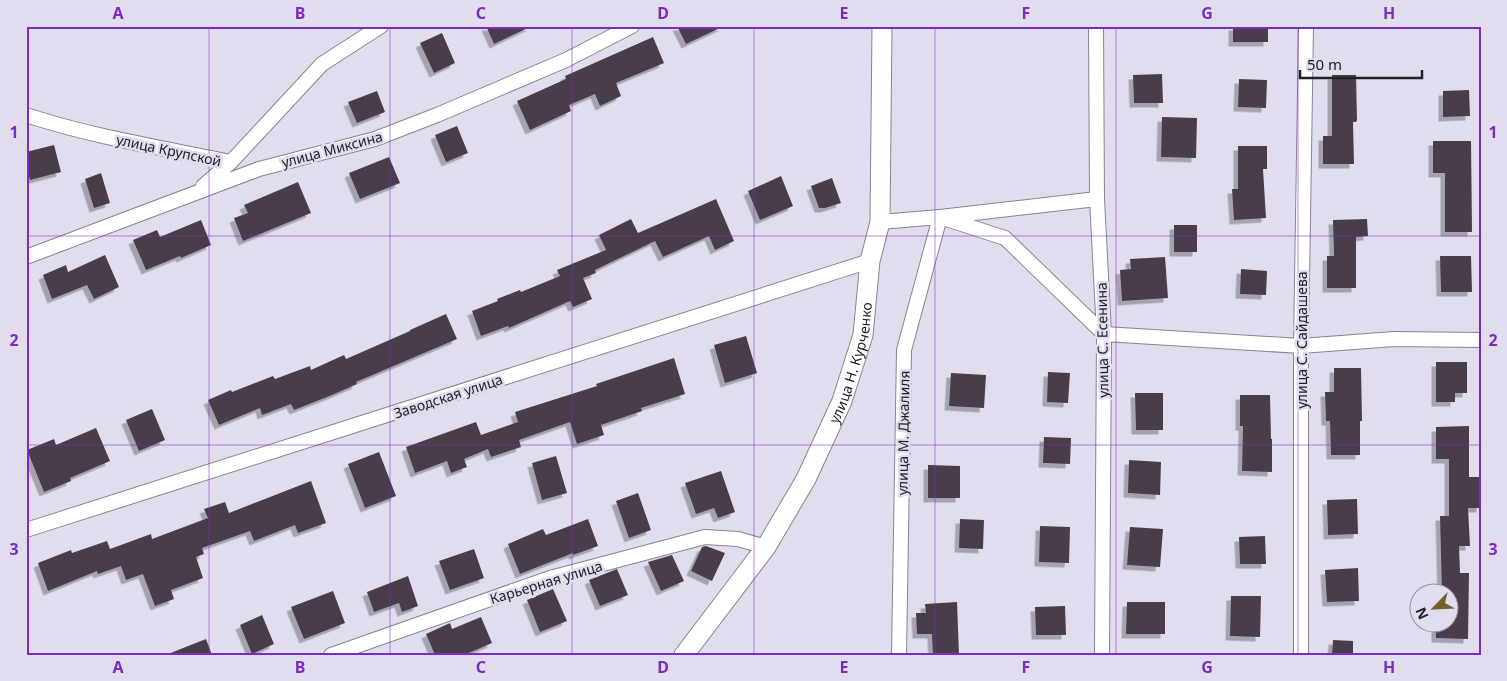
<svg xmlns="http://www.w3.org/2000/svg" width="1507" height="681" viewBox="0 0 1507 681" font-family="'Noto Sans',sans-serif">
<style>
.building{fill:#4a3e49;filter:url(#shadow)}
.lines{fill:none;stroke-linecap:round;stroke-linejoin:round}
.minor-casing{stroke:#888394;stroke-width:16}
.secondary-casing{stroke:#888394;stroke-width:21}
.minor{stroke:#fff;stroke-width:14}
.secondary{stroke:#fff;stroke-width:19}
.grid{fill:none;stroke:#7b2cbf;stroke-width:1;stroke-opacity:0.55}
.labels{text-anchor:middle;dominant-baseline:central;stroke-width:5;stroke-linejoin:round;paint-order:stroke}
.street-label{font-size:14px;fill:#222027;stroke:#e1ddef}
.neatline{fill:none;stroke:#7b2cbf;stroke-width:2}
.grid-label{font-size:16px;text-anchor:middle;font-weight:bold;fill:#7b2cbf}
</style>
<defs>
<filter id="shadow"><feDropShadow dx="-4.5" dy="4.5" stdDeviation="0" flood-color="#0004"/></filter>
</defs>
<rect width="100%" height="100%" fill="#e1ddef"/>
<path class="building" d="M486 26H532L494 44Z
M677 26H724L686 44Z
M1233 26H1268V42H1233Z
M442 33 455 63 434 73 420 43Z
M653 37 664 63 616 83 621 96 600 106 595 94 569 105 571 111 530 130 517 101 566 79 565 76Z
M1162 74 1163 103H1134L1133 75Z
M1332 75H1356L1357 120 1356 122H1353L1354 164H1323V136H1332Z
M1239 79 1267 80 1266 108 1238 107Z
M1469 90 1470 116 1443 117V91Z
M377 91 385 112 357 123 348 102Z
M1162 117 1197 118 1196 158 1161 157Z
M457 126 468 153 446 162 435 135Z
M1433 141H1471L1472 232H1445V173H1433Z
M54 145 61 172 30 180 26 165V152Z
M1238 146H1267V169H1263L1266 218 1234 220 1232 189H1238Z
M389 157 400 183 360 199 349 173Z
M101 173 110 203 94 208 85 179Z
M781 176 793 206 760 220 748 191Z
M832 178 841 203 825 208H819L811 186Z
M298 182 311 213 243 241 234 218 248 213 244 205Z
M716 199 734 241 715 250 709 236 663 257 655 241 595 270 596 273 583 278 592 299 573 307 570 301 509 328 508 326 481 336 472 311 498 301 497 299 520 290 521 292 560 276 557 270 606 250 599 235 631 219 638 233Z
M1367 219 1368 236 1356 237V288H1327V256H1334L1333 220Z
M201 220 211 245 181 258 180 256 146 270 133 240 157 230 160 237Z
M1174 225H1197V252H1174Z
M105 255 119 287 94 299 87 285 52 299 43 275 66 265 68 272Z
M1440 256H1471L1472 292H1441Z
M1165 257 1168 298 1122 301 1120 270 1131 269 1130 259Z
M1241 269 1267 271 1266 295 1240 294Z
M446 314 457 339 356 382 357 384 332 395 294 410 291 404 262 415 260 408 219 425 208 400 231 390 232 392 273 376 275 379 310 366 311 370 344 355 346 359 410 331V330Z
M746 336 757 373 725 383 714 345Z
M674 358 685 394 641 408 642 411 601 425 604 435 577 444 570 422 519 440 521 447 491 457 488 449 464 459 467 467 451 473 447 461 415 473 406 447 476 422 481 435 518 422 515 412 597 386 596 384Z
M1436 362H1467V393H1455V402H1436Z
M1334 368H1361L1362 421H1360V455H1331L1330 421H1326L1325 392H1334Z
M1048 372 1070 373 1068 403 1047 402Z
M951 373 986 375 984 408 949 406Z
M1135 393H1163V430H1136Z
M1240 395H1270L1271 439H1272V472L1242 471 1243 426H1240Z
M152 409 165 440 139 451 126 420Z
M1469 426V477H1481V508H1468L1470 546H1459L1460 573H1469L1468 639 1436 638V624H1450V594H1442L1440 516H1449V459H1436V427Z
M96 428 110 461 70 478 71 481 44 492 27 450 54 439 56 445Z
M1044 437 1071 438 1070 464 1043 463Z
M379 452 396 496 365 508 348 464Z
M556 456 567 493 542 500 532 463Z
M1129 460 1161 462 1160 495 1128 493Z
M928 465 960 466V498H928Z
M721 471 735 512 718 518 714 508 696 514 685 483Z
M311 481 326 523 298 533 295 525 254 541 250 531 202 548 204 554 196 557 203 578 171 590 174 599 155 606 143 574 126 580 121 566 98 574 97 571 48 591 38 563 71 550 72 553 107 541 110 549 151 534 152 539 208 518 204 509 225 502 229 513Z
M638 493 651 530 629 538 616 501Z
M1357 499 1358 534 1328 535 1327 500Z
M588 519 598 546 573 555V553L520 574 508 544 543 529 546 535Z
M960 519 984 520 983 549 959 548Z
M1040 526 1070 527 1069 563 1039 562Z
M1130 527 1163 529 1160 567 1127 565Z
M1265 536 1266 564H1240L1239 537Z
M706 546 725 553 712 581 691 571 702 547Z
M474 549 484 578 450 590 439 561Z
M672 555 684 581 661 591 648 562Z
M1358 568 1359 601 1327 602 1325 570Z
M617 569 628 595 600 606 589 580Z
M408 576 418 606 402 612 399 603 374 612 367 592Z
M553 589 567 621 540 632 527 600Z
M333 591 345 623 304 639 291 607Z
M1231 596H1261L1260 637 1230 636Z
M957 602 959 655H933L932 634H917L916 613H926L925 604Z
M1127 602H1165V634H1126Z
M1065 606 1066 635H1036L1035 607Z
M262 615 274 644 252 654 240 625Z
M481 617 492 643 464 655H435L426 634 450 623 452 629Z
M206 639 212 655H168V654Z
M1333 640 1353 641V655H1332Z"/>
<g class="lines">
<defs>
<path id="minor" d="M1096 26 1097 199 1104 334 1102 655
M26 115C93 137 163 148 231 162L322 64 381 26
M203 186 231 162
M880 222 940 217 1005 238 1104 334 1301 346 1394 339 1481 340
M26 257 259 169 375 139 437 115 566 60 632 26
M26 530 870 261
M331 655 550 578 705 537 738 539 766 547
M899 655 904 350 940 217 1097 199
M1301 655V346L1306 26"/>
<g id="secondary">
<path id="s1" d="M684 655 766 547 806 479 842 401 863 335 870 261 880 222 882 26"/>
</g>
</defs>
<use href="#minor" class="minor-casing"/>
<use href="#secondary" class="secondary-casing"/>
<use href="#minor" class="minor"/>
<use href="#secondary" class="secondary"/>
</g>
<path class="grid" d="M209 26V655M390 26V655M572 26V655M754 26V655M935 26V655M1116 26V655M1298 26V655M26 236H1481M26 445H1481"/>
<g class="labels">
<g class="street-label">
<text transform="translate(332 149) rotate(-15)">улица Миксина</text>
<text transform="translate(169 150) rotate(12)">улица Крупской</text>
<text transform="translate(1102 340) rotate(-91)">улица С. Есенина</text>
<text transform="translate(1301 340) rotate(-90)">улица С. Сайдашева</text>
<text stroke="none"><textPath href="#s1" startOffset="340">улица Н. Курченко</textPath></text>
<text transform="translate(448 396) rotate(-18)">Заводская улица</text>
<text transform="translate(903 433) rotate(-89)">улица М. Джалиля</text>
<text transform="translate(546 582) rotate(-17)">Карьерная улица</text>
</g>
</g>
<rect width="1507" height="681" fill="none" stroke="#e1ddef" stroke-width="55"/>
<g transform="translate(1434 608) rotate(246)"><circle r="24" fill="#e1ddef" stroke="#95919f"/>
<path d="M0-4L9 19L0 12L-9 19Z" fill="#6f622f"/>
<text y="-8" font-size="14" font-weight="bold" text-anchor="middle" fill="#222027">N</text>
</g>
<path d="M1300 70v8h122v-8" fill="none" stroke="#222027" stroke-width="2.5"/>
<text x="1307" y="70" font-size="15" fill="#222027" stroke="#e1ddef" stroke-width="4" paint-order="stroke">50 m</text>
<rect x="28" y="28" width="1452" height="626" class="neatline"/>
<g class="grid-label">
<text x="118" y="19">A</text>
<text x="300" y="19">B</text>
<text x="481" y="19">C</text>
<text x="663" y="19">D</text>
<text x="844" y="19">E</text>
<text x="1026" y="19">F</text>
<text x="1207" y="19">G</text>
<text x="1389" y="19">H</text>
<text x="14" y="138">1</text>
<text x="1493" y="138">1</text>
<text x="14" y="346">2</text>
<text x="1493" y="346">2</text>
<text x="14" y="555">3</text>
<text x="1493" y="555">3</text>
<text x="118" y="673">A</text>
<text x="300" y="673">B</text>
<text x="481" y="673">C</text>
<text x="663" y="673">D</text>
<text x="844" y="673">E</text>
<text x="1026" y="673">F</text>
<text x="1207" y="673">G</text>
<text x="1389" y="673">H</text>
</g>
</svg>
